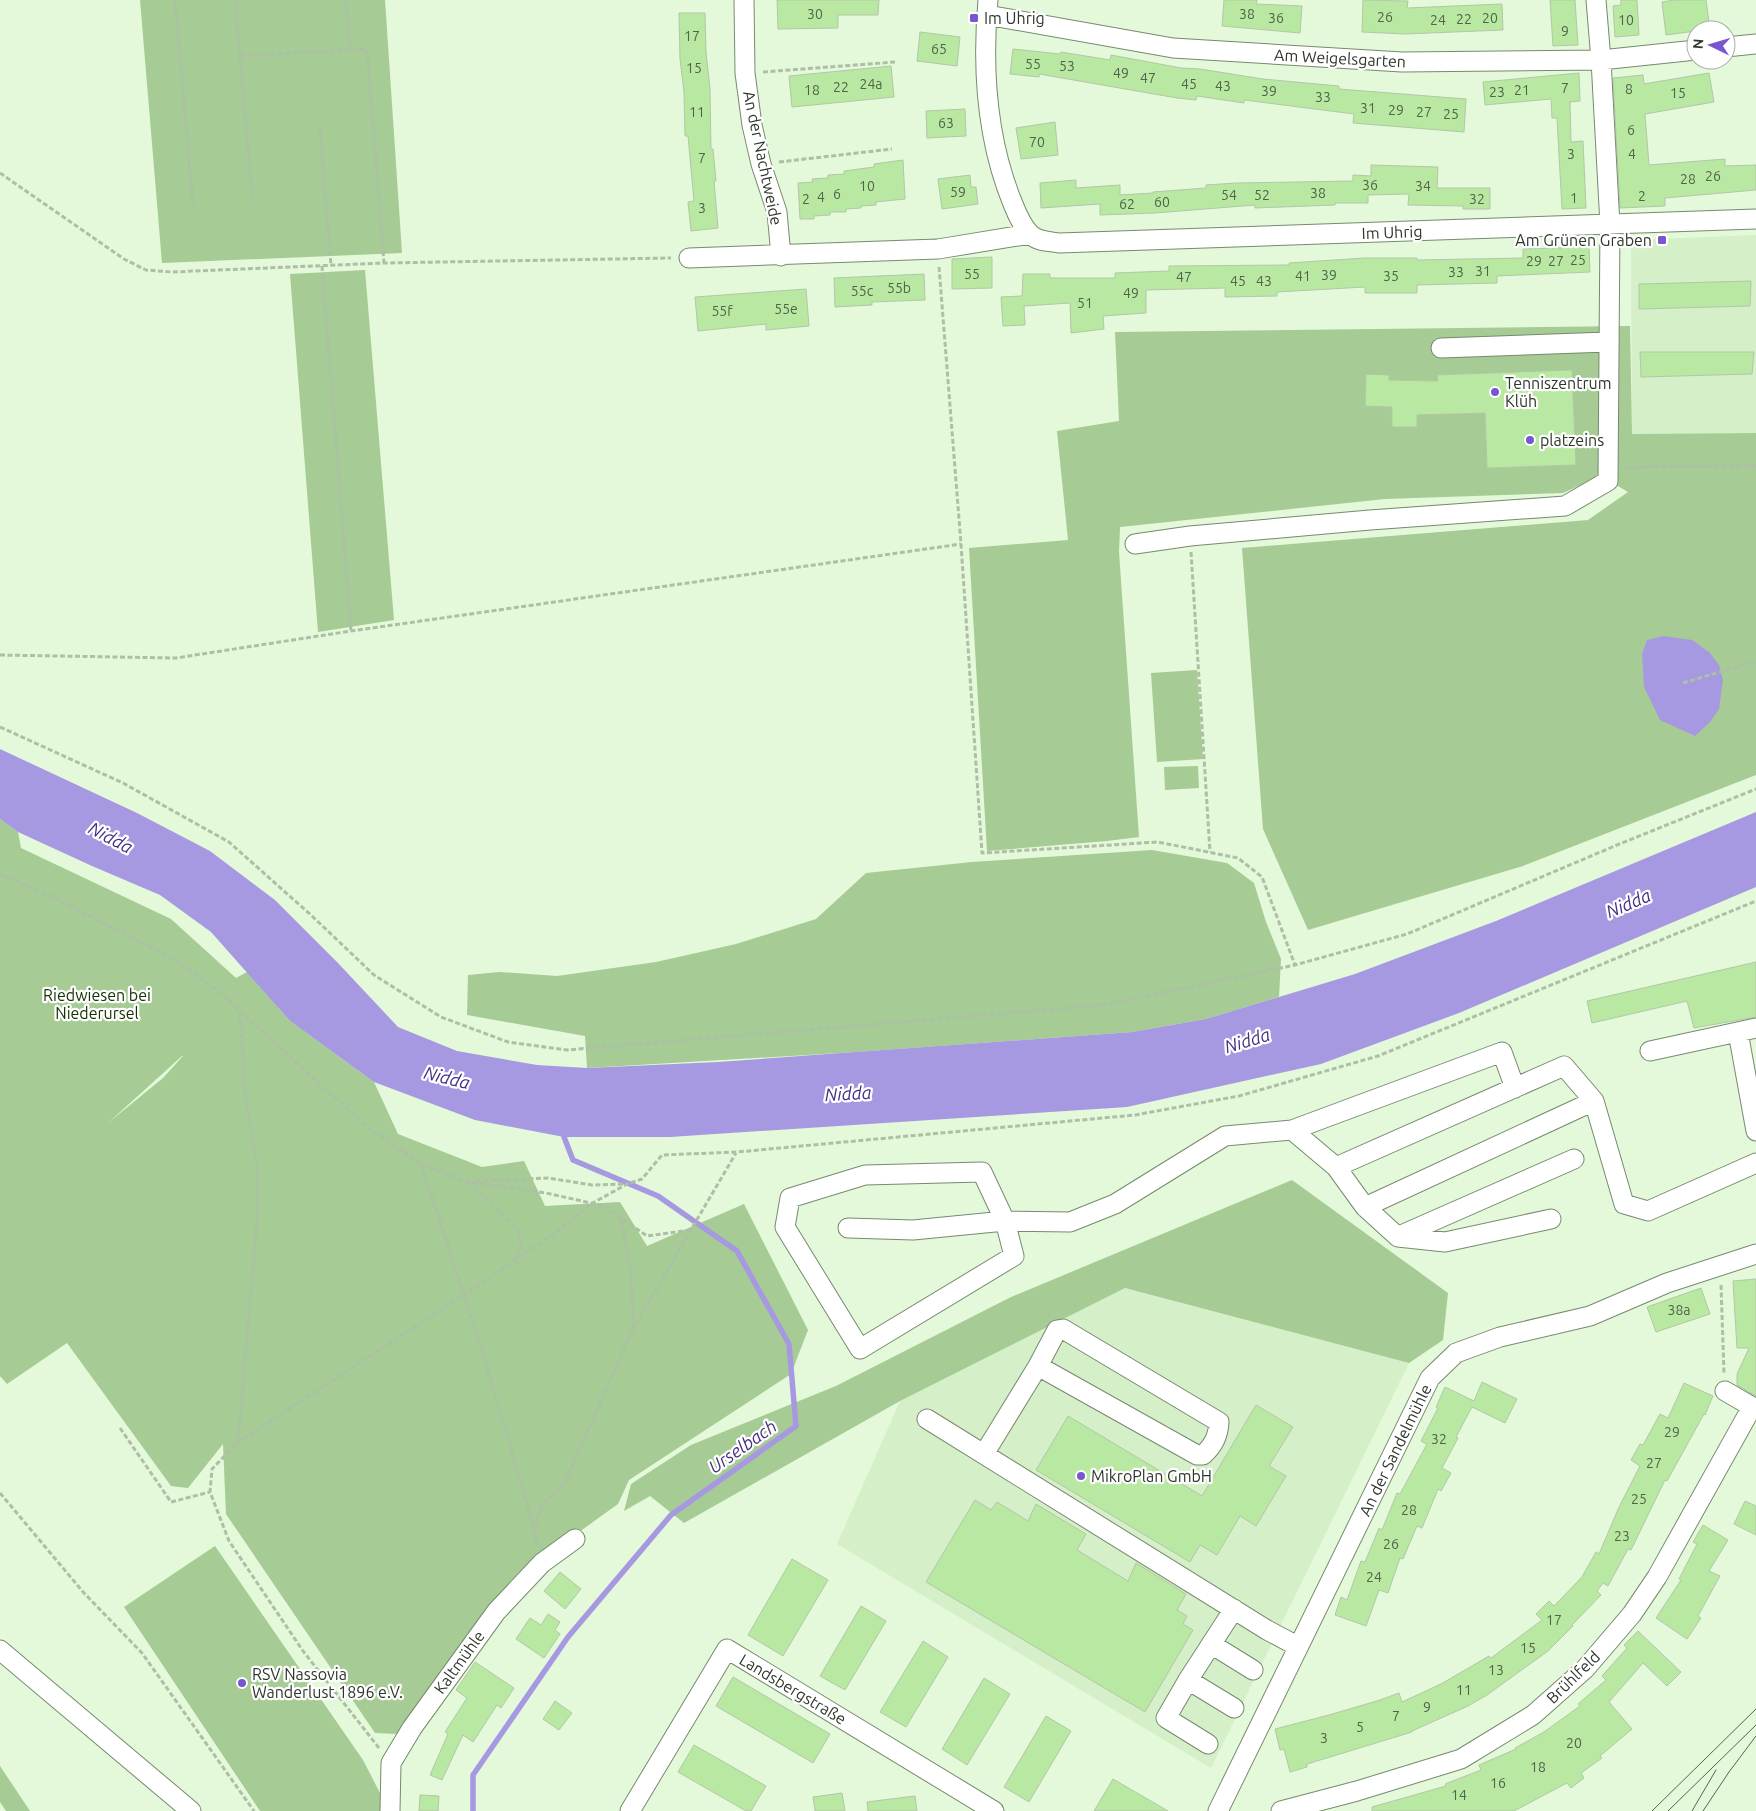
<svg xmlns="http://www.w3.org/2000/svg" width="1756" height="1811" viewBox="0 0 1756 1811" font-family="Ubuntu,sans-serif">
<style>
.built{fill:#d5efc9}
.green{fill:#a6cb94;fill-rule:evenodd}
.water{fill:#a699e2}
.lines{fill:none;stroke-linecap:round;stroke-linejoin:round}
.stream{stroke:#a699e2;stroke-width:5.5}
.building{fill:#b8e8a2;stroke:#b2c7a8}
.minor-casing{stroke:#778a6e;stroke-width:21}
.path{stroke:#adbfa5;stroke-width:3;stroke-dasharray:5 2.5;stroke-linecap:butt}
.minor{stroke:#fff;stroke-width:19}
.tram{stroke:#596453;stroke-width:1}
.poi-dot{fill:#7756d0;stroke:#fff;stroke-width:2}
.labels{text-anchor:middle;dominant-baseline:central;stroke-width:4.5;stroke-linejoin:round;paint-order:stroke}
.number-label{font-size:14px;fill:#516349}
.poi-label{font-size:16px;fill:#2f372b;stroke:#fff;text-anchor:start}
.street-label{font-size:16px;fill:#2f372b;stroke:#fff}
.park-label{font-size:16px;fill:#153202;stroke:#fff}
.water-label{font-size:18px;font-style:italic;fill:#462f83;stroke:#fff}
</style>
<rect width="100%" height="100%" fill="#e3f9d9"/>
<path class="built" d="M1756 235V433L1632 434 1631 240Z
M1125 1288 1409 1363 1211 1768 837 1544 900 1401Z"/>
<path class="green" d="M140 0H385L402 253 162 263Z
M365 270 394 620 318 632 290 274Z
M1630 326 1632 434 1756 433V775L1523 866 1308 930 1263 829 1242 548 1588 520 1628 492 1601 476 1563 493 1385 499 1120 527 1119 552 1139 837 1107 841 987 851 969 548 1068 540 1057 431 1119 421 1115 332Z
M1197 670 1203 759 1157 762 1151 673Z
M1198 766 1199 788 1165 790 1164 767Z
M0 819 18 832 21 848 171 919 236 978 247 972 290 1021 374 1082 398 1134 482 1167 524 1161 545 1206 620 1202 647 1246 744 1204 808 1330 791 1374 629 1480 618 1504 522 1573 398 1734 375 1733 226 1514 223 1444 188 1488 171 1486 67 1343 7 1384 0 1376ZM183 1056 163 1078 108 1123 182 1056Z
M1152 850 1227 863 1254 883 1266 922 1281 959 1279 997 1206 1019 1132 1032 857 1052 587 1068 585 1036 467 1015 468 975 499 972 557 976 656 962 736 944 816 919 866 873 972 862Z
M1292 1180 1448 1293 1443 1340 1409 1363 1125 1288 900 1401 684 1523 650 1496 624 1511 631 1484 691 1445 836 1386 1011 1297Z
M215 1546 363 1760 381 1795V1811H260L124 1607Z
M0 1766 30 1811H6L0 1802Z"/>
<path class="water" d="M1663 636 1692 640 1710 653 1719 665 1723 680 1719 709 1710 722 1695 736 1660 720 1644 687 1642 654 1647 640Z
M0 749 137 813 210 851 275 900 338 963 398 1027 457 1051 537 1065 587 1068 718 1062 1132 1032 1206 1019 1355 974 1496 921 1756 812V887L1459 1013 1321 1064 1127 1107 670 1137H564L475 1120 374 1082 290 1021 211 932 160 895 92 866 18 832 0 819Z"/>
<g class="lines">
<path class="stream" d="M473 1811V1775L568 1637 671 1515 796 1426 789 1344 737 1251 658 1196 573 1160 564 1137V1130"/>
</g>
<path class="building" d="M777 0H879L878 15H838V28L778 29Z
M1224 0H1257L1256 4 1302 6 1300 33 1222 26Z
M1363 0 1408 1 1407 8 1502 4 1503 30 1405 34 1362 32Z
M1550 0H1575L1578 45 1553 46Z
M1621 0H1637L1639 35 1615 37 1613 6 1621 5Z
M1674 0H1706L1710 29 1666 35 1662 2Z
M679 13H705L706 52 710 89 711 149H713L716 181H714L718 228 691 231 688 202 694 201 688 136H685L684 92 680 59Z
M920 32 960 37 957 66 917 61Z
M1013 49 1060 54 1061 52 1110 60 1111 55 1181 68 1200 69 1263 79 1339 86V89L1466 99 1464 132 1353 123 1354 114 1244 100V103L1197 96 1196 100 1177 98 1039 74V77L1010 74Z
M891 66 894 97 792 107 789 76Z
M1579 73 1580 101 1570 102 1571 142 1583 141 1586 208 1562 209 1557 118H1552L1551 99 1485 105 1483 82Z
M1709 73 1714 102 1645 114 1649 165 1725 159V166L1756 165V190L1665 198V206L1620 208 1613 78 1643 75 1644 84Z
M965 109 966 136 927 138 926 111Z
M1055 122 1058 155 1021 159 1016 128Z
M903 160 905 199 876 202V205L861 206V208L846 209V212H830V215L814 216V219H800L798 183 813 182 812 179 828 178V175L844 174V171L874 167V164Z
M1371 165 1438 167 1437 188H1490V209H1463V206L1408 205 1409 194 1368 195V203H1335V205L1255 208V205L1155 213 1100 215V204L1041 208 1040 183 1076 180V188L1120 185V195L1153 193V192L1206 188V185L1236 183 1353 181V175L1371 176Z
M970 175 971 187H976L978 204 942 209 938 179Z
M1589 247 1590 272 1497 276V283L1417 285V293H1365V287L1277 292V296L1225 297V288L1146 290V313L1103 316 1104 329 1071 333 1070 303 1024 306 1025 325 1003 326 1001 297 1022 296 1023 274H1050V278H1115V273L1169 271V266L1289 265V263L1365 258H1417V260L1523 258V249Z
M992 257V288L952 289V259Z
M924 274 925 300 872 302V305L835 307 834 278Z
M1751 281 1750 306 1639 309V284Z
M806 289 809 326 766 330V324L698 331 695 297Z
M1640 352H1754L1752 374 1641 377Z
M1572 370 1576 465 1487 468 1485 413 1417 415V427H1392V407L1365 406 1366 374 1389 375V380L1438 381 1437 375Z
M1756 962V1017L1694 1028 1687 1001 1592 1023 1587 1001Z
M1756 1279V1396L1737 1385V1374L1749 1348H1737L1733 1281Z
M1701 1288 1710 1314 1656 1332 1647 1307Z
M1482 1382 1517 1399 1505 1423 1472 1407 1456 1437 1458 1438 1442 1468 1451 1473 1441 1491 1438 1489 1422 1528 1417 1526 1403 1559 1400 1558 1388 1593 1379 1590 1366 1626 1335 1615 1341 1597 1347 1600 1361 1561 1365 1562 1379 1528 1382 1530 1397 1493 1400 1494 1427 1444 1421 1441 1438 1408 1436 1407 1445 1387 1474 1401Z
M1684 1383 1713 1396 1705 1415 1704 1414 1667 1481 1665 1480 1631 1550 1628 1549 1608 1586 1603 1583 1597 1591 1601 1595 1572 1625 1573 1626 1548 1651 1487 1695 1468 1706 1412 1731V1732L1307 1764V1767L1290 1772 1284 1749 1280 1750 1275 1729 1329 1715 1380 1700 1399 1693 1402 1702 1441 1684 1489 1656 1491 1658 1542 1620 1536 1614 1549 1601 1554 1606 1582 1577 1596 1552 1599 1554 1619 1507 1640 1466 1631 1460 1640 1444 1643 1445 1660 1414 1668 1418Z
M1256 1405 1293 1427 1269 1466 1286 1476 1256 1526 1240 1516 1217 1555 1200 1545 1190 1562 1036 1470 1068 1416 1202 1496Z
M975 1500 991 1510 997 1502 1028 1521 1036 1504 1086 1534 1077 1550 1128 1581 1136 1563 1186 1594 1177 1610 1187 1616 1183 1624 1193 1630 1145 1712 926 1582Z
M1745 1501 1756 1506V1535L1734 1524Z
M1703 1525 1728 1540 1709 1571 1720 1576 1698 1616 1701 1618 1687 1639 1656 1618 1681 1580 1679 1579 1697 1544 1693 1542Z
M792 1559 828 1580 783 1656 748 1635Z
M560 1572 581 1589 565 1609 544 1591Z
M861 1606 886 1621 845 1690 820 1676Z
M548 1614 560 1622 555 1630 560 1634 544 1658 516 1639 530 1618 541 1625Z
M1638 1631 1681 1672 1667 1686 1643 1663 1609 1702 1632 1729 1600 1756 1602 1758 1581 1773 1584 1778 1571 1788 1567 1783 1514 1811H1372V1807L1446 1786 1445 1784 1481 1770 1479 1765 1516 1749 1515 1748 1544 1732 1580 1706 1578 1704 1606 1680 1602 1676 1627 1648 1624 1645Z
M923 1641 948 1657 906 1727 880 1712Z
M475 1662 514 1688 501 1708 497 1705 473 1742 463 1735 442 1780 430 1775 448 1734 445 1732 467 1698 456 1690Z
M733 1677 830 1734 813 1763 716 1706Z
M984 1678 1010 1694 967 1765 942 1749Z
M555 1701 572 1713 559 1730 543 1719Z
M1046 1716 1071 1731 1029 1802 1004 1787Z
M694 1745 766 1786 751 1811H746L678 1772Z
M1113 1779 1168 1811H1094Z
M842 1793 845 1811H815L813 1797Z
M420 1795 439 1796 438 1811H419Z
M915 1796 917 1811H868L867 1802Z"/>
<g class="lines">
<defs>
<path id="minor" d="M744 0 745 73 752 125 761 164 777 212 781 256
M988 0C982 68 987 141 1013 204 1017 214 1023 227 1030 234 1038 242 1049 241 1059 243L1756 219
M987 15 1173 48 1402 62 1601 60 1696 50
M1726 47 1756 44
M689 258 938 249 1030 234
M1441 348 1607 342
M1135 544 1190 536 1370 520 1565 506 1608 481 1610 225 1601 60 1596 0
M1738 1032 1756 1131
M1650 1051 1756 1028
M1292 1130 1502 1052 1515 1088
M1336 1167 1365 1207 1398 1237 1445 1242 1551 1219
M982 1172 1005 1221 1014 1256 860 1349 785 1227 790 1198 865 1175Z
M1365 1207 1594 1101
M848 1228 913 1230 1005 1221 1070 1222 1115 1204 1225 1136 1292 1130 1336 1167 1564 1066 1594 1101 1624 1204 1648 1211 1756 1163
M1399 1236 1574 1159
M1725 1391 1756 1409
M927 1419 1267 1630 1297 1646
M984 1454 1038 1366 1057 1330 1063 1329 1219 1422C1218 1436 1214 1445 1203 1455H1197L1038 1366
M1211 1644 1253 1670
M0 1650 191 1811
M1188 1680 1234 1708
M1208 1744 1166 1718 1188 1680 1234 1609
M390 1811 391 1763 412 1728 496 1612 542 1563 575 1539
M630 1811 727 1649 994 1811
M1218 1811 1430 1378 1456 1353 1500 1337 1590 1316 1667 1283 1756 1254
M1281 1811 1357 1791 1461 1759 1533 1715 1585 1669 1632 1614 1657 1577 1752 1407"/>
</defs>
<use href="#minor" class="minor-casing"/>
<path class="path" d="M175 0 193 205
M235 0 253 203
M346 0 350 50
M240 56 367 49 384 263
M763 72 895 62
M320 131 331 265
M779 162 892 149
M0 173 124 259 146 270 172 272 384 263 671 258
M322 266 351 631
M939 267 961 544 982 853 1158 842 1238 858 1262 877 1295 965
M1624 467 1756 466
M1191 552 1210 852
M0 655 176 658 351 631 961 544
M1683 683 1756 661
M0 727 123 783 229 842 312 916 374 975 441 1017 508 1042 567 1050 1103 1005 1295 965 1407 934 1617 845 1756 789
M0 874 57 899 174 959 218 991 366 1126 421 1164 468 1182 546 1193 604 1206 647 1236 691 1230
M421 1164C463 1290 504 1417 538 1545
M476 1181 548 1178 592 1185 627 1184
M468 1182 518 1230 521 1247 516 1258
M621 1219 630 1266 634 1327
M1721 1285 1724 1373
M120 1428 171 1502 210 1492
M238 1442 257 1222V1166L246 1100 240 1013
M0 1493 84 1593 142 1653 254 1811
M534 1530 542 1504 564 1484 634 1327 736 1153
M379 1748 303 1651 229 1541 210 1492 212 1469 238 1442 464 1295 555 1233 591 1204 627 1184 642 1179 662 1155 737 1152 1135 1115 1239 1096 1378 1056 1756 901"/>
<use href="#minor" class="minor"/>
<path class="tram" d="M1652 1811 1756 1709
M1668 1811 1756 1725
M1692 1811 1716 1770
M1703 1811 1729 1772 1756 1736"/>
</g>
<g class="poi-dot">
<rect x="969" y="13" width="10" height="10" rx="2.5"/>
<rect x="1657" y="235" width="10" height="10" rx="2.5"/>
<circle cx="1495" cy="392" r="5"/>
<circle cx="1530" cy="440" r="5"/>
<circle cx="1081" cy="1476" r="5"/>
<circle cx="242" cy="1683" r="5"/>
</g>
<g class="labels">
<g class="number-label">
<text x="815" y="14">30</text>
<text x="1247" y="14">38</text>
<text x="1385" y="17">26</text>
<text x="1276" y="18">36</text>
<text x="1490" y="18">20</text>
<text x="1464" y="19">22</text>
<text x="1438" y="20">24</text>
<text x="1626" y="20">10</text>
<text x="1565" y="31">9</text>
<text x="692" y="36">17</text>
<text x="939" y="49">65</text>
<text x="1033" y="64">55</text>
<text x="1067" y="66">53</text>
<text x="694" y="68">15</text>
<text x="1121" y="73">49</text>
<text x="1148" y="78">47</text>
<text x="871" y="84">24a</text>
<text x="1189" y="84">45</text>
<text x="1223" y="86">43</text>
<text x="841" y="87">22</text>
<text x="1565" y="88">7</text>
<text x="1629" y="89">8</text>
<text x="812" y="90">18</text>
<text x="1522" y="90">21</text>
<text x="1269" y="91">39</text>
<text x="1497" y="92">23</text>
<text x="1678" y="93">15</text>
<text x="1323" y="97">33</text>
<text x="1368" y="108">31</text>
<text x="1396" y="110">29</text>
<text x="697" y="112">11</text>
<text x="1424" y="112">27</text>
<text x="1451" y="114">25</text>
<text x="946" y="123">63</text>
<text x="1631" y="130">6</text>
<text x="1037" y="142">70</text>
<text x="1571" y="154">3</text>
<text x="1632" y="154">4</text>
<text x="702" y="158">7</text>
<text x="1713" y="176">26</text>
<text x="1688" y="179">28</text>
<text x="1370" y="185">36</text>
<text x="867" y="186">10</text>
<text x="1423" y="186">34</text>
<text x="958" y="192">59</text>
<text x="1318" y="193">38</text>
<text x="837" y="194">6</text>
<text x="1229" y="195">54</text>
<text x="1262" y="195">52</text>
<text x="1642" y="196">2</text>
<text x="821" y="197">4</text>
<text x="1574" y="198">1</text>
<text x="806" y="199">2</text>
<text x="1477" y="199">32</text>
<text x="1162" y="202">60</text>
<text x="1127" y="204">62</text>
<text x="702" y="208">3</text>
<text x="1578" y="260">25</text>
<text x="1534" y="261">29</text>
<text x="1556" y="261">27</text>
<text x="1483" y="271">31</text>
<text x="1456" y="272">33</text>
<text x="972" y="274">55</text>
<text x="1329" y="275">39</text>
<text x="1303" y="276">41</text>
<text x="1391" y="276">35</text>
<text x="1184" y="277">47</text>
<text x="1238" y="281">45</text>
<text x="1264" y="281">43</text>
<text x="899" y="288">55b</text>
<text x="862" y="291">55c</text>
<text x="1131" y="293">49</text>
<text x="1085" y="303">51</text>
<text x="786" y="309">55e</text>
<text x="722" y="311">55f</text>
<text x="1679" y="1310">38a</text>
<text x="1672" y="1432">29</text>
<text x="1439" y="1439">32</text>
<text x="1654" y="1463">27</text>
<text x="1639" y="1499">25</text>
<text x="1409" y="1510">28</text>
<text x="1622" y="1536">23</text>
<text x="1391" y="1544">26</text>
<text x="1374" y="1577">24</text>
<text x="1554" y="1620">17</text>
<text x="1528" y="1648">15</text>
<text x="1496" y="1670">13</text>
<text x="1464" y="1690">11</text>
<text x="1427" y="1707">9</text>
<text x="1396" y="1716">7</text>
<text x="1360" y="1727">5</text>
<text x="1324" y="1738">3</text>
<text x="1574" y="1743">20</text>
<text x="1538" y="1767">18</text>
<text x="1498" y="1783">16</text>
<text x="1459" y="1795">14</text>
</g>
<g class="poi-label">
<text x="984" y="18">Im Uhrig</text>
<text x="1652" y="240" text-anchor="end">Am Grünen Graben</text>
<text x="1505" y="383">Tenniszentrum<tspan x="1505" dy="18">Klüh</tspan></text>
<text x="1540" y="440">platzeins</text>
<text x="1091" y="1476">MikroPlan GmbH</text>
<text x="252" y="1674">RSV Nassovia<tspan x="252" dy="18">Wanderlust 1896 e.V.</tspan></text>
</g>
<g class="street-label">
<text transform="translate(1340 58) rotate(3)">Am Weigelsgarten</text>
<text transform="translate(763 158) rotate(78)">An der Nachtweide</text>
<text transform="translate(1392 232) rotate(-2)">Im Uhrig</text>
<text transform="translate(1395 1450) rotate(-64)">An der Sandelmühle</text>
<text transform="translate(459 1662) rotate(-54)">Kaltmühle</text>
<text transform="translate(1573 1677) rotate(-44)">Brühlfeld</text>
<text transform="translate(793 1689) rotate(31)">Landsbergstraße</text>
</g>
<g class="park-label">
<text x="97" y="995">Riedwiesen bei<tspan x="97" dy="18">Niederursel</tspan></text>
</g>
<g class="water-label">
<text transform="translate(111 837) rotate(28)">Nidda</text>
<text transform="translate(1628 903) rotate(-23)">Nidda</text>
<text transform="translate(1247 1040) rotate(-17)">Nidda</text>
<text transform="translate(447 1077) rotate(14)">Nidda</text>
<text transform="translate(848 1093) rotate(-3)">Nidda</text>
<text transform="translate(742 1446) rotate(-35)">Urselbach</text>
</g>
</g>
<g transform="translate(1711 45) rotate(275)"><circle r="24" fill="#ffffff" stroke="#acafaa"/>
<path d="M0-4L9 19L0 12L-9 19Z" fill="#7756d0"/>
<text y="-8" font-size="14" font-weight="bold" text-anchor="middle" fill="#2f372b">N</text>
</g>
</svg>
